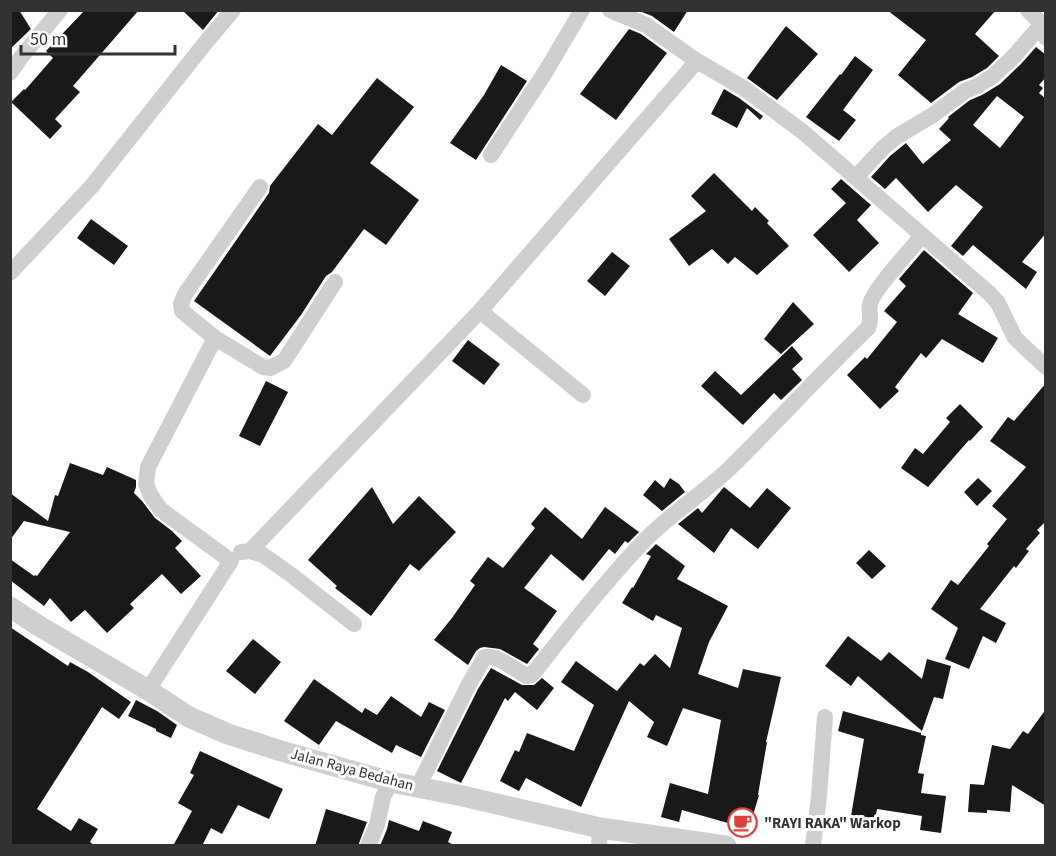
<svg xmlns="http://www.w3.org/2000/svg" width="1056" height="856" viewBox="0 0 1056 856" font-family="'Source Sans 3',sans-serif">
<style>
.building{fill:#191919;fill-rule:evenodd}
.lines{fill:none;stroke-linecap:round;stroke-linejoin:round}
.minor{stroke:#cfcfcf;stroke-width:16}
.tertiary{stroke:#cfcfcf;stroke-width:21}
.labels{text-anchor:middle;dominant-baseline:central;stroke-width:6;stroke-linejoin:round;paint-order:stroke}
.street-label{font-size:15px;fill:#323232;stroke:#fff}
.poi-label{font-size:15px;font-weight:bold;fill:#323232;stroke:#fff;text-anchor:start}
</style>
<rect width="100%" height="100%" fill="#fff"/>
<path class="building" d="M10 10H19L31 29 10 49Z
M85 10H139L73 86 80 92 55 119 62 126 50 139 11 102 24 89 25 90 53 58 46 51Z
M182 10H219L203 30Z
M644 10H688L674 32 652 16 642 12Z
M887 10H996L975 34 999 56 987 68 972 77 959 82 931 103 898 75 926 40Z
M786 26 818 54 777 100 747 78Z
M629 29 641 34 667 53 616 120 580 94Z
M1036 47 1046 55V77L1039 85 1043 88 1039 93 1046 99V233L1022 262 1037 272 1026 289 973 245 963 256 951 246 983 207 956 185 928 212 896 178 885 189 871 177 890 156 906 143 923 164 951 140 939 129 949 118 948 117 970 100 982 95 1000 84 1021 64ZM997 96 1024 117 1000 148 973 125Z
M855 56 873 70 843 110 856 120 839 141 806 117 840 74 841 75Z
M501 65 527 81 476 160 450 143 484 95Z
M377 78 414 107 370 163 419 200 386 245 364 229 332 272 326 276 301 315 270 356 194 301 269 193 270 186 318 124 332 135Z
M724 89 739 98 763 116 760 120 747 108 737 128 711 114Z
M714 173 752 211 755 207 769 221 767 223 789 246 757 275 735 257 728 264 712 249 689 266 669 239 706 211 691 196Z
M841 179 871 205 857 220 879 243 849 272 813 235 846 203 831 189Z
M91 219 128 246 114 265 77 238Z
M924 250 973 293 958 314 998 338 983 363 942 339 926 358 921 353 895 387 899 391 880 409 847 375 865 357 867 359 897 322 884 311 906 286 899 279Z
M612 252 630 266 605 296 587 281Z
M793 302 814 324 781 354 764 339Z
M468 340 500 364 484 385 452 361Z
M792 346 803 359 792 369 802 380 781 400 774 393 743 425 701 386 715 371 741 395Z
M266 381 288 392 260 446 239 436Z
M1046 383V521L1037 530 1040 533 1026 549 1029 551 1016 568 1014 566 980 609 1006 623 996 643 983 636 969 669 945 659 958 628 931 609 951 580 958 585 989 546 987 544 1007 519 992 506 1026 467 990 441 1008 417 1014 421Z
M960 404 983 427 970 441 969 440 928 487 901 468 915 448 923 454 950 422 946 418Z
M70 463 103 475 107 467 136 480V487L134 493 142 501 155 518 172 531 182 541 175 548 201 576 181 594 162 574 130 604 134 608 107 633 85 610 71 622 50 598 44 606 10 580V559L34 576 35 575 37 576 70 532 24 521 10 540V493L48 521 55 495 58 496Z
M670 478 679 484 685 492 662 511 643 495 655 480 664 488Z
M978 478 992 491 977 506 964 492Z
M372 487 393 524 419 496 456 532 419 571 410 564 371 616 335 588 337 586 308 560Z
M724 487 750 508 767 488 791 508 758 549 731 528 714 553 678 524 698 508 702 513Z
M545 507 582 539 605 507 639 532 628 543 625 541 615 554 609 549 583 581 551 554 524 588 557 611 533 644 539 649 527 664 500 649 484 647 480 648 476 651 468 665 434 640 452 618 475 585 470 581 488 557 503 568 535 528 531 524Z
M656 544 685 566 677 579 728 606 709 642 698 674 738 688 743 669 781 677 766 742H767L758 795H759L749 829 682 810 679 822 661 817 670 783 708 794 721 720 683 708 667 746 647 737 654 722 629 701 581 807 526 778 519 791 500 781 515 750 519 752 527 733 574 751 594 705 561 682 576 661 617 691 640 663 644 666 655 654 670 668 682 628 656 615 653 621 622 603 632 587 633 588 651 556 646 554Z
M869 550 886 566 872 579 856 563Z
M10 627 68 666 70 662 88 672 131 702 119 719 102 707 37 809 71 831 79 818 98 829 90 842 95 846H10Z
M848 636 881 661 889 652 922 679 927 659 951 666 943 699 934 697 922 731 858 676 851 686 825 666Z
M253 639 281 662 255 694 226 671Z
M491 668 522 685H534L542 678 554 688 537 710 515 692 508 701 505 698 461 783 437 771 478 689Z
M314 679 362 713 365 708 377 715 391 696 421 717 429 702 445 710 421 757 396 745 392 753 336 721 319 745 284 721Z
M136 700 157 711 177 725 171 738 156 731V729L128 716Z
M1046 709V806L1012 785 1010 812 987 810V813L968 812 970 784 984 785 992 745 1010 749 1023 731 1028 734Z
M843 711 921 733V735L926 736 918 773 924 774 921 793 946 796 941 833 920 830 922 816 877 809 875 820 851 816 864 739 838 731Z
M200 751 283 789 269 819 238 805 222 834 211 828 202 846H173L192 811 178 803 194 775 190 773Z
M326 809 367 822 358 846H315Z
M389 820 419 831 423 821 452 832 448 842 452 844V846H380L387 829Z"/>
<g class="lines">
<path class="minor" d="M610 10 646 25 697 61 745 89 803 132 990 294 998 303 1015 338 1046 367
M1028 10 1042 24 1046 38
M10 73 22 56 60 10
M491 155 546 71 582 10
M856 177 883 148 896 137 933 115 965 91 977 86 993 76 1014 56 1042 24
M10 273 91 187 206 42 233 10
M480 311 583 395
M215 338 263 367 270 368 284 361 335 282
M250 551 480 311 697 61
M241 552 250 551 263 555 290 574 354 624
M148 690 231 561 161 510 151 496 146 484 148 467 215 338 182 311 181 304 185 294 260 187
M418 787 469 684 485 657C499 655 514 670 527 676L531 675 536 670C570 626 605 582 644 541 670 514 703 494 731 467 777 422 821 373 868 328 873 317 868 314 870 305 871 292 912 248 922 236
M368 846 377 825 383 797 391 782
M599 846 600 828
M813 846 819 796 825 717"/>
<path class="tertiary" d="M10 607 39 626 148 690 189 717 228 734 281 751 391 782 458 795 600 828 726 846"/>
</g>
<defs>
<symbol id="cafe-ring" viewBox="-11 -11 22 22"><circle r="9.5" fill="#fff" stroke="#de423e" stroke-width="1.5"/><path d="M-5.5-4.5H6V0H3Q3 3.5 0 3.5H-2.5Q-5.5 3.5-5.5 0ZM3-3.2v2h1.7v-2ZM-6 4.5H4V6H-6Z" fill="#de423e"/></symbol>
</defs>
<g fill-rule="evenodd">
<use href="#cafe-ring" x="726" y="806" width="33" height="33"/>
</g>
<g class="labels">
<g class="street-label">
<text transform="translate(352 770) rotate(15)">Jalan Raya Bedahan</text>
</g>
<g class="poi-label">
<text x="764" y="823">"RAYI RAKA" Warkop</text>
</g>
</g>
<rect width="1056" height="856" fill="none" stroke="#323232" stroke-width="24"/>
<path d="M21 45v9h154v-9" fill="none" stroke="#323232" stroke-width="3"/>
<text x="30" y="45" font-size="18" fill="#323232" stroke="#ffffff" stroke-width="4.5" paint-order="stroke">50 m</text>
</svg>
